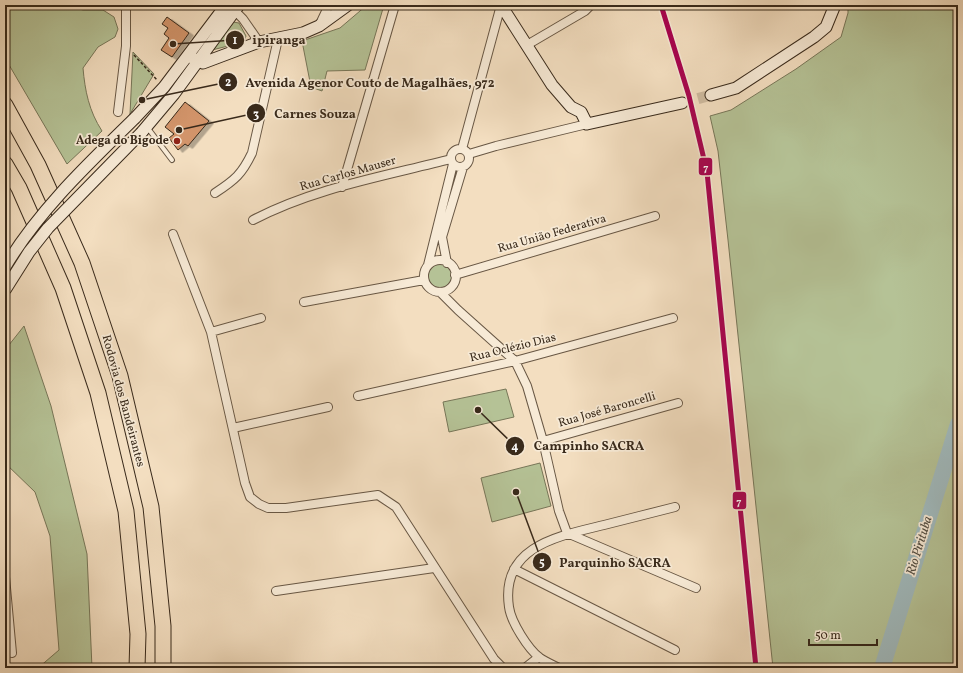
<svg xmlns="http://www.w3.org/2000/svg" width="963" height="673" viewBox="0 0 963 673" font-family="Vollkorn,serif">
<style>
.green{fill:#b5c296;stroke:#777658}
.lines{fill:none;stroke-linecap:round;stroke-linejoin:round}
.river{stroke:#a0b9bc;stroke-width:16}
.building{fill:#d2946a;stroke:#392a1b;filter:url(#shadow)}
.secondary-tunnel{stroke:#ceba9f;stroke-width:11;stroke-dasharray:11 5.5;stroke-linecap:butt}
.lane-casing{stroke:#685744;stroke-width:6}
.street-casing{stroke:#685744;stroke-width:10}
.secondary-casing{stroke:#392a1b;stroke-width:13}
.highway-casing{stroke:#392a1b;stroke-width:17}
.path{stroke:#392a1b;stroke-width:1.5;stroke-dasharray:3 2;stroke-linecap:butt}
.lane{stroke:#f7ead6;stroke-width:4}
.street{stroke:#f7ead6;stroke-width:8}
.secondary{stroke:#f7ead6;stroke-width:11}
.highway{stroke:#f3dec0;stroke-width:15}
.secondary-bridge-casing{stroke:#392a1b;stroke-width:13;stroke-linecap:butt}
.secondary-bridge{stroke:#f7ead6;stroke-width:11}
.rail-1-casing{stroke:#f7ead6;stroke-width:8}
.rail-1{stroke:#a8034f;stroke-width:5}
.poi-dot{fill:#8f2418;stroke:#f7ead6;stroke-width:1.5}
.labels{text-anchor:middle;dominant-baseline:central;stroke-width:3.5;stroke-linejoin:round;paint-order:stroke}
.poi-label{font-size:12px;font-weight:bold;fill:#392a1b;stroke:#f7ead6;text-anchor:end}
.street-label{font-size:12px;fill:#392a1b;stroke:#f7ead6}
.water-label{font-size:13px;font-style:italic;fill:#534e43;stroke:#f7ead6}
.leader{fill:none;stroke:#392a1b;stroke-width:1.5}
.callout-dot{fill:#392a1b;stroke:#f7ead6;stroke-width:1.5}
.mark-label{font-size:12px;text-anchor:middle;font-weight:bold;fill:#fff}
.callout-label{font-size:13px;text-anchor:middle;font-weight:bold;fill:#392a1b;stroke:#f7ead6;stroke-width:3.5;stroke-linejoin:round;paint-order:stroke}
.line-badge{stroke:#f7ead6;stroke-width:1.5}
.badge-label{font-size:11px;text-anchor:middle;font-weight:bold;fill:#fff}
</style>
<defs>
<filter id="shadow"><feDropShadow dx="4.5" dy="2.5" stdDeviation="0" flood-color="#0004"/></filter>
</defs>
<rect width="100%" height="100%" fill="#f3dec0"/>
<filter id="stains"><feTurbulence type="fractalNoise" baseFrequency=".005" numOctaves="4"/><feColorMatrix values="0 0 0 0 .2 0 0 0 0 .09 0 0 0 0 .02 0 0 0 .5 -.17"/></filter>
<radialGradient id="worn" r=".72"><stop offset=".6" stop-color="#630" stop-opacity="0"/><stop offset="1" stop-color="#630" stop-opacity=".3"/></radialGradient>
<path class="green" d="M5 5H66L83 10H103L114 17 118 29 115 37 98 47 83 68C85 91 89 111 102 131L67 164 5 58Z
M367 5H384L365 70 327 71 322 91 311 87 302 41 340 28Z
M848 5H951L957 18 958 668H773L728 240 718 151 710 116 731 110 796 69 841 37 848 13Z
M233 22 239 23 246 36 244 42 212 50Z
M133 52 154 74 130 114Z
M428 276a12 12 0 1 1 24 0a12 12 0 1 1-24 0Z
M24 326 51 406 87 554 92 668H38L59 650 50 536 35 492 5 463V350Z
M506 389 514 417 449 432 443 402Z
M540 463 551 506 492 522 481 478Z"/>
<g class="lines">
<path class="river" d="M882 668 958 424"/>
</g>
<path class="building" d="M167 17 189 33 172 57 161 50 169 38 164 34 168 28 162 24Z
M185 102 209 121 188 146 185 144 178 150 169 138 174 134 165 127Z"/>
<g class="lines">
<path class="secondary-tunnel" d="M682 103 711 95"/>
<defs>
<path id="lane" d="M147 127 172 160"/>
<path id="street" d="M81 5H113
M231 7 243 19 259 42
M320 24 329 5
M527 45 585 11 591 5
M118 112 126 46V5
M451 158a9 9 0 1 1 18 0a9 9 0 1 1-18 0Z
M462 149 501 5
M469 154 496 146 587 124
M342 187 395 5
M215 193C235 180 242 174 252 153L278 39
M253 220C314 188 385 176 451 159
M173 234 211 332 245 483 250 497 259 504 268 508H286L378 495 396 507 494 659 503 668
M424 276a16 16 0 1 1 32 0a16 16 0 1 1-32 0Z
M447 263 442 237 463 167
M428 265 453 164
M455 275 655 216
M440 292 458 310 515 361 527 386 543 441 559 511 567 533 696 588
M304 302 424 280
M211 332 261 318
M358 396 515 361 673 318
M233 428 328 407
M543 441 678 403
M514 569 675 650
M5 577 12 653
M276 591 434 568
M525 668 539 657
M559 668C553 665 546 662 540 658 528 649 511 622 509 607 500 546 559 536 604 525 628 519 651 513 675 507"/>
<path id="secondary" d="M501 5 552 85 571 107 581 112 587 124 682 103
M188 56 203 63 259 42 303 33 319 26 348 5
M711 95 736 88 814 37 826 27 835 5
M135 118 164 87 226 5
M142 132 174 94 239 5"/>
<path id="highway" d="M5 105 38 165 82 263 120 376 151 507 163 626V668
M5 164 19 188 63 288 98 393 126 511 138 634 137 668"/>
</defs>
<use href="#lane" class="lane-casing"/>
<use href="#street" class="street-casing"/>
<use href="#secondary" class="secondary-casing"/>
<use href="#highway" class="highway-casing"/>
<path class="path" d="M134 55 157 80"/>
<use href="#lane" class="lane"/>
<use href="#street" class="street"/>
<use href="#secondary" class="secondary"/>
<use href="#highway" class="highway"/>
<defs>
<path id="secondary-bridge" d="M5 267C39 210 88 164 135 118
M5 290 29 252 48 228 142 132"/>
</defs>
<use href="#secondary-bridge" class="secondary-bridge-casing"/>
<use href="#secondary-bridge" class="secondary-bridge"/>
<defs>
<path id="rail-1" d="M661 5 689 96 707 172 756 668"/>
</defs>
<use href="#rail-1" class="rail-1-casing"/>
<use href="#rail-1" class="rail-1"/>
</g>
<circle class="poi-dot" cx="177" cy="141" r="4"/>
<g class="labels">
<g class="poi-label">
<text x="169" y="141">Adega do Bigode</text>
</g>
<g class="street-label">
<text transform="translate(348 174) rotate(-16)">Rua Carlos Mauser</text>
<text transform="translate(552 234) rotate(-16)">Rua União Federativa</text>
<text transform="translate(513 348) rotate(-14)">Rua Oclézio Dias</text>
<text transform="translate(123 401) rotate(75)">Rodovia dos Bandeirantes</text>
<text transform="translate(607 410) rotate(-16)">Rua José Baroncelli</text>
</g>
<g class="water-label">
<text transform="translate(920 546) rotate(-73)">Rio Pirituba</text>
</g>
</g>
<path class="leader" d="M173 44L235 40M142 100L228 82M179 130L256 113M478 410L515 446M516 492L542 562"/>
<g class="callout-dot">
<circle cx="173" cy="44" r="4"/>
<circle cx="142" cy="100" r="4"/>
<circle cx="179" cy="130" r="4"/>
<circle cx="478" cy="410" r="4"/>
<circle cx="516" cy="492" r="4"/>
<circle cx="235" cy="40" r="10"/>
<circle cx="228" cy="82" r="10"/>
<circle cx="256" cy="113" r="10"/>
<circle cx="515" cy="446" r="10"/>
<circle cx="542" cy="562" r="10"/>
</g>
<g class="mark-label">
<text x="235" y="44">1</text>
<text x="228" y="86">2</text>
<text x="256" y="118">3</text>
<text x="515" y="450">4</text>
<text x="542" y="566">5</text>
</g>
<g class="callout-label">
<text x="279" y="44">ipiranga</text>
<text x="370" y="87">Avenida Agenor Couto de Magalhães, 972</text>
<text x="315" y="118">Carnes Souza</text>
<text x="589" y="450">Campinho SACRA</text>
<text x="615" y="567">Parquinho SACRA</text>
</g>
<g class="line-badge">
<rect x="698" y="157" width="15" height="19" rx="4" fill="#a8034f"/>
<rect x="732" y="491" width="15" height="19" rx="4" fill="#a8034f"/>
</g>
<g class="badge-label">
<text x="706" y="171">7</text>
<text x="739" y="505">7</text>
</g>
<rect width="963" height="673" fill="none" stroke="#f3dec0" stroke-width="20"/>
<rect x="6" y="6" width="951" height="661" fill="none" stroke="#392a1b" stroke-width="2"/>
<rect x="10" y="10" width="943" height="653" fill="none" stroke="#392a1b"/>
<path d="M809 639v6h68v-6" fill="none" stroke="#392a1b" stroke-width="2"/>
<text x="815" y="639" font-size="12" fill="#392a1b" stroke="#f7ead6" stroke-width="3" paint-order="stroke">50 m</text>
<rect width="100%" height="100%" filter="url(#stains)"/>
<rect width="100%" height="100%" fill="url(#worn)"/>
</svg>
